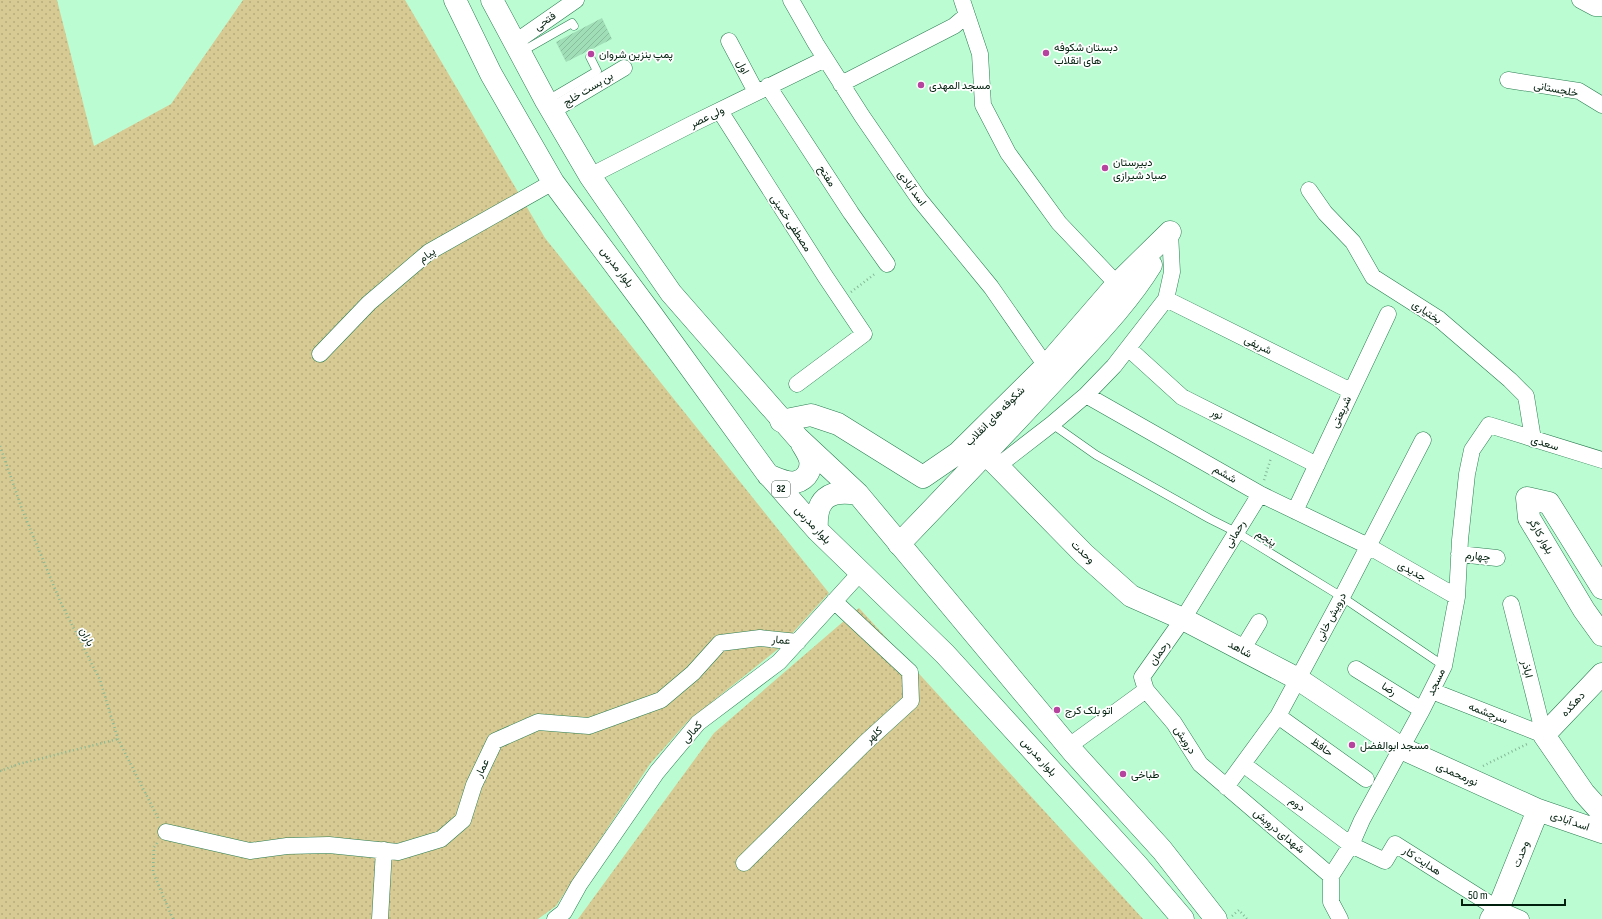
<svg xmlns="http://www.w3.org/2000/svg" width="1602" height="919" viewBox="0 0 1602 919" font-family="'Sofia Sans Condensed',Vazirmatn,sans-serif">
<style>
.green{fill:url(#green-dots)}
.building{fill:url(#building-hatch)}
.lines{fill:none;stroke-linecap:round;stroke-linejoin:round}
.lane-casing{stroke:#297c50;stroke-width:9}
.street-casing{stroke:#297c50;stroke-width:17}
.secondary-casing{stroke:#297c50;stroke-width:23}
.highway-casing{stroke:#297c50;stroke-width:23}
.path{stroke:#82b896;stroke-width:2.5;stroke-dasharray:1 3;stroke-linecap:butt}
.lane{stroke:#fff;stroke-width:8}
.street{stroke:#fff;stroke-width:16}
.secondary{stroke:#fff;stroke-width:22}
.highway{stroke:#fff;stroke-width:22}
.poi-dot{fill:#b6449f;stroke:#fff;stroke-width:1.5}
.labels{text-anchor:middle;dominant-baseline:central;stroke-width:3.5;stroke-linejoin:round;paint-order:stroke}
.shield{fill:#fff;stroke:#4c6256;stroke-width:1}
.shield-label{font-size:10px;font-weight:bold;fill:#001f0d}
.street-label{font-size:11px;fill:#001f0d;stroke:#fff}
.poi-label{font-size:11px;fill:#001f0d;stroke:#fff;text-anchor:start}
</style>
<defs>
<pattern id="green-dots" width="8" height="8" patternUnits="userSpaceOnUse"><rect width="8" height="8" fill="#d7ca93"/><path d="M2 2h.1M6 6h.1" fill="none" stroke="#b7ad7e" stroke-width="1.8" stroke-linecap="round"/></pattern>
<pattern id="building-hatch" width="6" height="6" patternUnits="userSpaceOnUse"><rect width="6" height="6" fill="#9fdeb6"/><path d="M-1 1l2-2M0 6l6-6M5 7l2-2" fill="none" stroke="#87be9b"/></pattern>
</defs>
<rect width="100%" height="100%" fill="#bcfcd3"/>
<path class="green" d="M0 0H57L94 146 171 104 243 0H405L545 238 829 593 778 649 688 721 650 764 556 906 538 919H0Z
M859 608 1143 919H578L714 733Z"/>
<path class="building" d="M602 18 612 39 566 62 556 42Z"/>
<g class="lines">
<defs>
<path id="lane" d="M521 52 572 23 574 26
M546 101 597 71 590 57
M1052 424 1096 455 1210 519 1236 532 1342 597 1444 666"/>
<path id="street" d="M791 0 816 44 862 116 919 199 991 287 1046 366
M962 0 980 54 983 105 1008 153 1059 223 1117 284
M1580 0 1595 8H1602
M729 41 756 92
M514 43 576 0
M1508 80 1579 91 1602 105
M841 84 954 26 967 15
M768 86 851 213 887 264
M552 111 624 68
M720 111 825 276 864 334 797 384
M590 176 692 124 825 59
M1309 190 1325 213 1353 242 1373 277 1439 319 1510 380 1526 396 1533 439
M1166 299 1351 391
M1128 348 1182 397 1317 465
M320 354 369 303 429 252 553 182
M1086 395 1260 494 1368 546 1457 597
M999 465 1052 424 1086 395 1114 366 1166 299 1172 272 1170 232
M1260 494 1183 619 1142 677 1146 690 1174 723 1200 764 1331 876
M1295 511 1388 314
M1459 554 1497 558
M1511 604 1544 735
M1242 650 1259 622
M1356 669 1422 710
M1432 691 1544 735
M1278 716 1366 779
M1069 746 1146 690
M1243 764 1351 845 1385 861 1395 844 1498 909 1521 919
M1226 787 1278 716 1342 597 1423 440
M166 832 250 851 287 846 329 845 398 852 441 839 463 820 474 785 495 741 538 722 589 726 661 700 693 673 720 643 760 638 798 642
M744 863 866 742 911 701 910 672 834 601
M380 919 384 850
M555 919 564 912 579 885 657 772 698 723 779 662 860 573
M1340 919 1331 902V876L1351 845 1362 820 1422 710 1444 666 1457 597 1460 540 1467 474 1472 450 1489 425 1602 460"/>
<path id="secondary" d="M781 421 811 415 838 424 923 477 958 453 1046 366 1117 284 1170 232
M986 454 1084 554 1131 596 1183 619 1298 679 1401 748 1538 810 1602 832
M899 544C954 487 1008 430 1062 372 1093 338 1127 304 1151 265
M1602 588 1549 503 1527 498 1529 518 1584 610 1602 635
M1602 674 1544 735 1584 793 1602 813
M1491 919 1498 909 1538 810"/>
<path id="highway" d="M455 0 491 74 553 182 650 312 766 472 817 530 945 654 1137 865 1183 919
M492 0 546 101 590 176 671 293 798 438 858 494 1073 752 1162 850 1216 919
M768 475C776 478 787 484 796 482 801 481 806 477 808 473 814 462 808 454 802 444
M817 530C815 499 828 489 858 494"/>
</defs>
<use href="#lane" class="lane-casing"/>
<use href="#street" class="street-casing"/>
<use href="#secondary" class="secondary-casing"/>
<use href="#highway" class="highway-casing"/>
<path class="path" d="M851 292 876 273
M0 446 22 509 60 601 100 680 118 739 159 820
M1264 480 1271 458
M1483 766 1527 744
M0 771 19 764 118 739
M157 843 154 847 153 872 173 919
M1232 916 1239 910 1247 919"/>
<use href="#lane" class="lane"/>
<use href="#street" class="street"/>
<use href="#secondary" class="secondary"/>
<use href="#highway" class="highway"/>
</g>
<g class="poi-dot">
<circle cx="1046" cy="53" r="4"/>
<circle cx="591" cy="54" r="4"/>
<circle cx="921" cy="85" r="4"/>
<circle cx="1105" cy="168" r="4"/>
<circle cx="1057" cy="710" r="4"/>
<circle cx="1352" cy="745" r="4"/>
<circle cx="1123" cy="774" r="4"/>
</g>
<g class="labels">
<rect class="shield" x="772" y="481" width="18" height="16" rx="3"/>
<g class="shield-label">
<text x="781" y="489">32</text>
</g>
<g class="street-label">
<text transform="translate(545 21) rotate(-35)">فتحی</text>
<text transform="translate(743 67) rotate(62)">اول</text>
<text transform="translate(588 89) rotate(-31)">بن بست خلج</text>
<text transform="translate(1556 89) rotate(11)">خلجستانی</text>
<text transform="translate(707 117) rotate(-26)">ولی عصر</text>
<text transform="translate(827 176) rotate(57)">مفتح</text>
<text transform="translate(912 188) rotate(54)">اسد آبادی</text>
<text transform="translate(791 223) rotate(57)">مصطفی خمینی</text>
<text transform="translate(427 255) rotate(-36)">پیام</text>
<text transform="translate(617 267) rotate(53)">بلوار مدرس</text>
<text transform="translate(1427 312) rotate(34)">بختیاری</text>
<text transform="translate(1258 345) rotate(26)">شریفی</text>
<text transform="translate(1341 412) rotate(-65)">شریعتی</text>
<text transform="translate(1217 414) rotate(26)">نور</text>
<text transform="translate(995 416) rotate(-45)">شکوفه های انقلاب</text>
<text transform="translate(1545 443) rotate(17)">سعدی</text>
<text transform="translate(1225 474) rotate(30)">ششم</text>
<text transform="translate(813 525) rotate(47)">بلوار مدرس</text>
<text transform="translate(1235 534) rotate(-59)">رحمانی</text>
<text transform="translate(1541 536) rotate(61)">بلوار کارگر</text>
<text transform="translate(1266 538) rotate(32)">پنجم</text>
<text transform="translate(1083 552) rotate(44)">وحدت</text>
<text transform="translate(1478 556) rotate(6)">چهارم</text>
<text transform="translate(1412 571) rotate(29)">جدیدی</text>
<text transform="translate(1331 617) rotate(-62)">درویش خانی</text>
<text transform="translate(87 637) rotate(63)">باران</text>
<text transform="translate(781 640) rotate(5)">عمار</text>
<text transform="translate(1240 649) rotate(28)">شاهد</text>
<text transform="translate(1159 653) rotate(-55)">رحمان</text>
<text transform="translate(1527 669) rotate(76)">اباذر</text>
<text transform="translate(1436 682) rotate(-65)">مسجد</text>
<text transform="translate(1389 689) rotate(32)">رضا</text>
<text transform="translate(1573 704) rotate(-47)">دهکده</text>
<text transform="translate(1488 713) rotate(21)">سرچشمه</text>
<text transform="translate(692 732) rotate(-48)">کمالی</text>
<text transform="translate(874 735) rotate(-42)">کلهر</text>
<text transform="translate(1185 740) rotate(57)">درویش</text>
<text transform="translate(1322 747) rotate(35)">حافظ</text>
<text transform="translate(1039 757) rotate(48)">بلوار مدرس</text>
<text transform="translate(482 768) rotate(-64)">عمار</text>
<text transform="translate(1457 774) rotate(24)">نورمحمدی</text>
<text transform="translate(1297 804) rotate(36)">دوم</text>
<text transform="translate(1570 821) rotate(19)">اسد آبادی</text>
<text transform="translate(1279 831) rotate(40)">شهدای درویش</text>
<text transform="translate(1521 854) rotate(-68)">وحدت</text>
<text transform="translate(1422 861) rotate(33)">هدایت کار</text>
</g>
<g class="poi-label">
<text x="1054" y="47">دبستان شکوفه<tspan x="1054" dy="13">های انقلاب</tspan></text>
<text x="599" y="54">پمپ بنزین شروان</text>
<text x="929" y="85">مسجد المهدی</text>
<text x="1113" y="162">دبیرستان<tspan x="1113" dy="13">صیاد شیرازی</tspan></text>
<text x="1065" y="710">اتو بلک کرج</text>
<text x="1360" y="745">مسجد ابوالفضل</text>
<text x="1131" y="774">طباخی</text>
</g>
</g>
<path d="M1462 899v6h103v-6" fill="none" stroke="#001f0d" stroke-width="2"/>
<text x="1468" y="899" font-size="12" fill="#001f0d" stroke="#ffffff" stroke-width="3" paint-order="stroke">50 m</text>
</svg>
